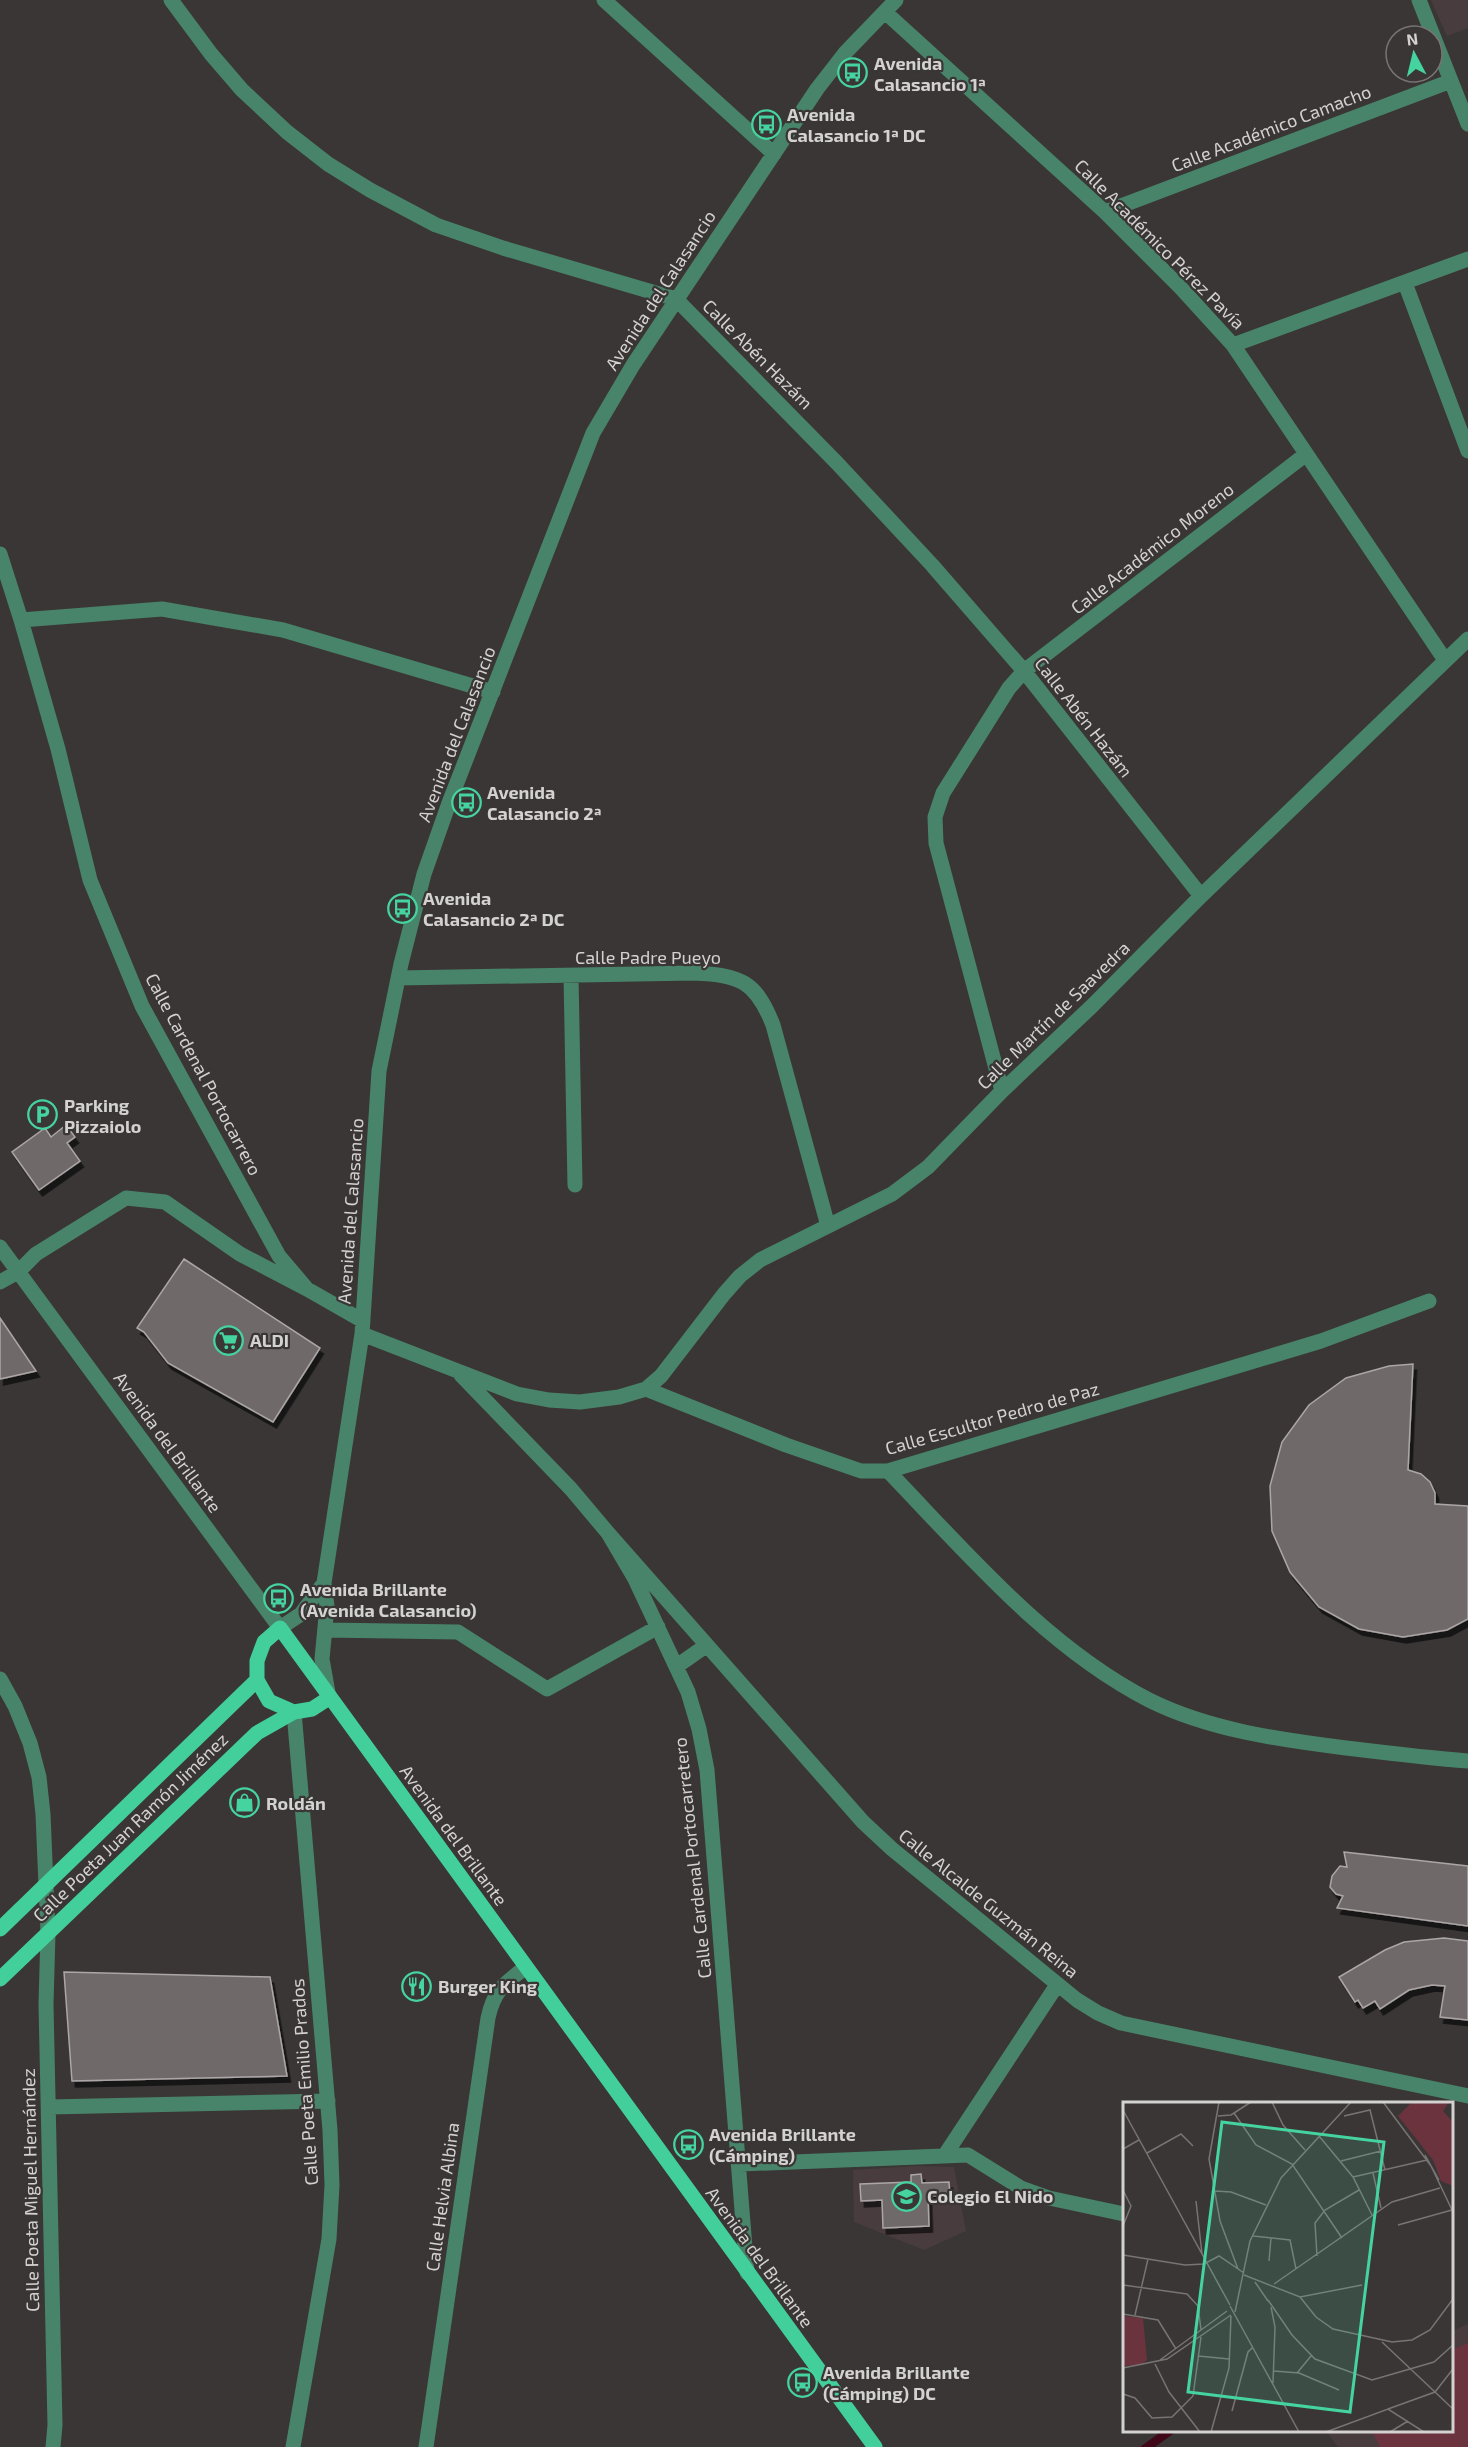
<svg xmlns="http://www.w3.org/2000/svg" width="1468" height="2447" viewBox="0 0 1468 2447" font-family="'Exo 2',sans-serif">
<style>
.built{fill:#483c3e}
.green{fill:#6a333e}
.water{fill:#400719}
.building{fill:#6f696a;stroke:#aca6a7;stroke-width:1.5;filter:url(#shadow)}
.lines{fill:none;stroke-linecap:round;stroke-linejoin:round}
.minor{stroke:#48846a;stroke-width:15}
.major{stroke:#43cf9b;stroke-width:15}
.labels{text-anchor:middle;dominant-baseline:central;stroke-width:4.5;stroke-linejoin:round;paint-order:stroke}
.poi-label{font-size:18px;font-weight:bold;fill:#d4d1d1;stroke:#3a3636;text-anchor:start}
.street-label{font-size:18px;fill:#d4d1d1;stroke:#3a3636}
.inset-road{fill:none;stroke:#787474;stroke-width:1.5}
.view{fill:#45d49f;fill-opacity:0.15;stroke:#45d49f;stroke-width:3}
.inset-edge{fill:none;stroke:#d4d1d1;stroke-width:3}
</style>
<defs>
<filter id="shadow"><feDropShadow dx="3.5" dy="6" stdDeviation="0" flood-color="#0009"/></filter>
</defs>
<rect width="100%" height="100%" fill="#3a3636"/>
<path class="built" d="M1431 0H1468V28L1447 36Z
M916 2166 954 2167 966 2231 924 2250 854 2222 853 2170Z
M1468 2324V2447H1338L1326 2431 1452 2430V2331Z"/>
<path class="green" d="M1468 2343V2447H1380L1372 2431 1452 2430V2350Z"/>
<path class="water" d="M1162 2431H1177L1155 2447H1140Z"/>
<path class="building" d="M66 1125 75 1137 67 1143 80 1161 39 1190 12 1152 45 1128 51 1137Z
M184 1259 320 1348 273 1422 168 1363 144 1332 137 1328Z
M0 1318 36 1371 0 1379Z
M1413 1364 1408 1470 1421 1474 1430 1482 1435 1493V1504L1468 1506V1619L1447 1630 1403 1637 1359 1629 1319 1607 1290 1572 1272 1531 1270 1486 1282 1442 1309 1405 1346 1378 1389 1366Z
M1344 1852 1468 1866V1926L1337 1908 1343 1896 1336 1894 1330 1887 1332 1876 1340 1866 1347 1867Z
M1444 1938 1468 1941V2020L1440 2017 1445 1986 1432 1985 1409 1990 1380 2009 1375 2001 1363 2008 1358 2000 1355 2002 1339 1977 1385 1950 1404 1942Z
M64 1972 270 1977 287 2076 72 2081Z
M921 2174 922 2183 949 2182 950 2195 928 2196 929 2226 883 2228 882 2200 861 2201 860 2184 911 2182V2175Z"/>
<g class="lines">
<path class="minor" d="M171 0 211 54 242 90 287 132 328 164 370 190 436 225 503 248 676 299 837 463 932 565 1024 671 1201 896
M604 0 774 154
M1419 0 1468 124
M885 12 1105 212 1180 287 1233 345 1445 660
M1105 212 1451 81
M1405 283 1468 451
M1233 345 1468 259
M0 554 21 620 58 749 90 880 142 1006 279 1256 307 1289
M21 620 162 609 283 630 493 692
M571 976 575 1185
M398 978 694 973C740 975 756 981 773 1025L828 1226
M1002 1091 936 843 935 817 943 793 1009 688 1024 671 1305 455
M0 1247 280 1628 301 1614 324 1583
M0 1282 18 1272 36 1254 126 1198 165 1202 240 1254 307 1289 363 1321
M362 1334 517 1394 549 1400 580 1402 619 1397 646 1389 786 1445 861 1471H888L1321 1341 1429 1301
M461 1375 571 1489 608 1533 635 1579 688 1692 699 1729 707 1770 747 2273
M646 1389 661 1376 724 1294 740 1276 760 1260 892 1194 928 1167 1002 1091 1092 1006 1201 896 1468 639
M888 1471C967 1553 1046 1647 1149 1700 1209 1730 1281 1740 1346 1748 1387 1753 1427 1758 1468 1761
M608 1533 863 1822 892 1849 1077 2000 1098 2013 1121 2023 1468 2096
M325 1630 458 1632 547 1689 658 1627
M677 1666 707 1645
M0 1679 15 1706 30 1743 39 1777 43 1814 48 1933 46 2004 55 2425 53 2447
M329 1698 322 1659 327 1606 324 1583 362 1334 379 1071 401 964 424 874 449 803 593 433 633 365 817 89 845 53 896 0
M49 2107 328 2101
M945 2155 1057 1985
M740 2164 968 2155 1021 2188 1049 2198 1124 2214
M293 2447 329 2239 332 2185 330 2130 294 1712
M426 2447 488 2018C494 1990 504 1984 526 1967"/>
<path class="major" d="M329 1698 312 1709 294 1712 269 1701 257 1680V1661L264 1642 280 1628 875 2447
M0 1929 257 1680
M0 1979 257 1733 294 1712"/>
</g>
<defs>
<symbol id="bus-ring" viewBox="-11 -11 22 22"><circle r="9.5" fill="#3a3636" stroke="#45d49f" stroke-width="1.5"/><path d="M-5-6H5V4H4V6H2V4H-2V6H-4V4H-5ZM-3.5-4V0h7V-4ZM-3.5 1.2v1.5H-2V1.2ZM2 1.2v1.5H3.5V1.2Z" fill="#45d49f"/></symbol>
<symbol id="parking-ring" viewBox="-11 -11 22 22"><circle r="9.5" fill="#3a3636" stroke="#45d49f" stroke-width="1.5"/><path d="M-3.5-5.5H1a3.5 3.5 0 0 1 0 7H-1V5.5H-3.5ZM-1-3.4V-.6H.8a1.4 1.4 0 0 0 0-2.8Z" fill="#45d49f"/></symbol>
<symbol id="supermarket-ring" viewBox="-11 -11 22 22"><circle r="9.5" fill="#3a3636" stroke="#45d49f" stroke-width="1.5"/><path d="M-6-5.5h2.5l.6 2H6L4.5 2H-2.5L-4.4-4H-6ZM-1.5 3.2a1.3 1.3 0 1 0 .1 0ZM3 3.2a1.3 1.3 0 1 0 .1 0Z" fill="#45d49f"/></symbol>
<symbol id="shop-ring" viewBox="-11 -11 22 22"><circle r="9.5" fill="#3a3636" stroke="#45d49f" stroke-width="1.5"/><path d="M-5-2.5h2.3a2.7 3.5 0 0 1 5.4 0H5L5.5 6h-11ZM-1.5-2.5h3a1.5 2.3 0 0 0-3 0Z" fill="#45d49f"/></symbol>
<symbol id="restaurant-ring" viewBox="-11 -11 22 22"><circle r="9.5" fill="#3a3636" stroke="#45d49f" stroke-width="1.5"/><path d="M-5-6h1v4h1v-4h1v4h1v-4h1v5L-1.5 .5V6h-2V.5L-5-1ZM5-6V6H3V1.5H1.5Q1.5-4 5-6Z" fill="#45d49f"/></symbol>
<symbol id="school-ring" viewBox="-11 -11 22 22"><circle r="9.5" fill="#3a3636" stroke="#45d49f" stroke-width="1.5"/><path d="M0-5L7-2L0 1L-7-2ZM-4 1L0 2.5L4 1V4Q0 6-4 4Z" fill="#45d49f"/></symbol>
</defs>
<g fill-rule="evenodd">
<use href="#bus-ring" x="836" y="56" width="33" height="33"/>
<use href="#bus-ring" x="750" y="108" width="33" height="33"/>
<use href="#bus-ring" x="450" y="786" width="33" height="33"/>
<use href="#bus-ring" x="386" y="892" width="33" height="33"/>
<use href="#parking-ring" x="26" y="1098" width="33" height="33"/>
<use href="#supermarket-ring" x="212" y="1324" width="33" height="33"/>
<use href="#bus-ring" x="262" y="1582" width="33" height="33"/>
<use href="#shop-ring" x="228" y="1786" width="33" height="33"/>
<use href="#restaurant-ring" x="400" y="1970" width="33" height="33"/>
<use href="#bus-ring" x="672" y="2128" width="33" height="33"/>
<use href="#school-ring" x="890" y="2180" width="33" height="33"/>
<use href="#bus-ring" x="786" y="2366" width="33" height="33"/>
</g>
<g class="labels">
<g class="poi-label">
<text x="874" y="63">Avenida<tspan x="874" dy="21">Calasancio 1ª</tspan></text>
<text x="787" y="114">Avenida<tspan x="787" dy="21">Calasancio 1ª DC</tspan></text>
<text x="487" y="792">Avenida<tspan x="487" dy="21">Calasancio 2ª</tspan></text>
<text x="423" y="898">Avenida<tspan x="423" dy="21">Calasancio 2ª DC</tspan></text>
<text x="64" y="1105">Parking<tspan x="64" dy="21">Pizzaiolo</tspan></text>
<text x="250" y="1340">ALDI</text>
<text x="300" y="1589">Avenida Brillante<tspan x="300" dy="21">(Avenida Calasancio)</tspan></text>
<text x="266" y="1803">Roldán</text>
<text x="438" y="1986">Burger King</text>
<text x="709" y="2134">Avenida Brillante<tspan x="709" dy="21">(Cámping)</tspan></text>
<text x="927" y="2196">Colegio El Nido</text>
<text x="823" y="2372">Avenida Brillante<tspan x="823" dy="21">(Cámping) DC</tspan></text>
</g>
<g class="street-label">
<text transform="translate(1271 128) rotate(-21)">Calle Académico Camacho</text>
<text transform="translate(1160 244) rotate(45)">Calle Académico Pérez Pavía</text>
<text transform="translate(660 290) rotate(-57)">Avenida del Calasancio</text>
<text transform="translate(758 354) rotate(45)">Calle Abén Hazám</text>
<text transform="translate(1152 548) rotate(-38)">Calle Académico Moreno</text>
<text transform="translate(1084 717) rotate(52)">Calle Abén Hazám</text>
<text transform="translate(456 734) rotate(-69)">Avenida del Calasancio</text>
<text x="648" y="957">Calle Padre Pueyo</text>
<text transform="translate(1053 1015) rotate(-44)">Calle Martín de Saavedra</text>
<text transform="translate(204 1074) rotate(62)">Calle Cardenal Portocarrero</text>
<text transform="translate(350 1211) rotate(-86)">Avenida del Calasancio</text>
<text transform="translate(992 1418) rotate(-16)">Calle Escultor Pedro de Paz</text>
<text transform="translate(168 1442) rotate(54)">Avenida del Brillante</text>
<text transform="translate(130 1827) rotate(-44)">Calle Poeta Juan Ramón Jiménez</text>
<text transform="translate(454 1835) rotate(54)">Avenida del Brillante</text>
<text transform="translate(692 1858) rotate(-96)">Calle Cardenal Portocarretero</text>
<text transform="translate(989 1903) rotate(39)">Calle Alcalde Guzmán Reina</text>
<text transform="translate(304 2082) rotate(-94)">Calle Poeta Emilio Prados</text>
<text transform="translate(30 2190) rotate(-91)">Calle Poeta Miguel Hernández</text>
<text transform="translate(442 2197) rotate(-82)">Calle Helvia Albina</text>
<text transform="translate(760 2257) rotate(54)">Avenida del Brillante</text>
</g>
</g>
<g transform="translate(1123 2102)">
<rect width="330" height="330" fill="#3a3636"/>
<path d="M289 0H326L320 9 330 20V84L318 79 310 58 275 14ZM0 214 20 216 24 258 18 263 0 264Z" fill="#6a333e"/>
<path class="inset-road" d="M96 0 86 57 97 119 115 167M149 0 160 23 182 48M260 0 308 64 330 110M0 8 107 203M111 11 133 43 169 62 219 136M95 14 108 13 128 0M221 14 247 8 262 68M196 34 230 75 249 113M0 47 16 38M24 51 58 32 70 44M302 53 316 78M218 59 258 49M250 71 258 106M230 75 304 58M0 88 8 104 0 124M92 89 108 90 143 103M73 99 79 152M275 123 329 108M130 134 167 138 173 167M0 153 62 163 81 162 96 154 121 171M194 154 192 121 202 108 236 88M146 159 148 136M121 173 177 195 239 183M132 180 145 199M151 182 269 100 317 86M0 183 64 192 75 204 78 228M177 195 193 215 210 227 269 240 289 238 307 228 330 197M145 198 169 233 192 257 249 278 311 260 330 243M107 204 176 330M148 205 152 225 150 281M112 210 127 139 158 76 228 0M0 212 35 218 53 247M12 213 25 157M259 240 330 307M75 254 106 257M37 258 104 209M32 262 46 290 77 330M0 266 44 257 108 213M151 269 176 271 216 288M174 271 188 254M0 292 12 296 29 316 49 315 70 294 78 235M265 307 312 290 330 267M109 309 125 250 130 245M88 330 106 266 108 214M203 330 265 307 301 330M267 330 285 319"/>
<path class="view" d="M99 20 261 40 227 310 65 290Z"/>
<rect width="330" height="330" class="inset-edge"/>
</g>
<g transform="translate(1414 54) rotate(353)"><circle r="28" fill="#3a3636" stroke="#787474" stroke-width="1.5"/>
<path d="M0-4.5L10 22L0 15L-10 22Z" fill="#45d49f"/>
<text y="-9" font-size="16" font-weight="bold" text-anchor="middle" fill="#d4d1d1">N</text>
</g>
</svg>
